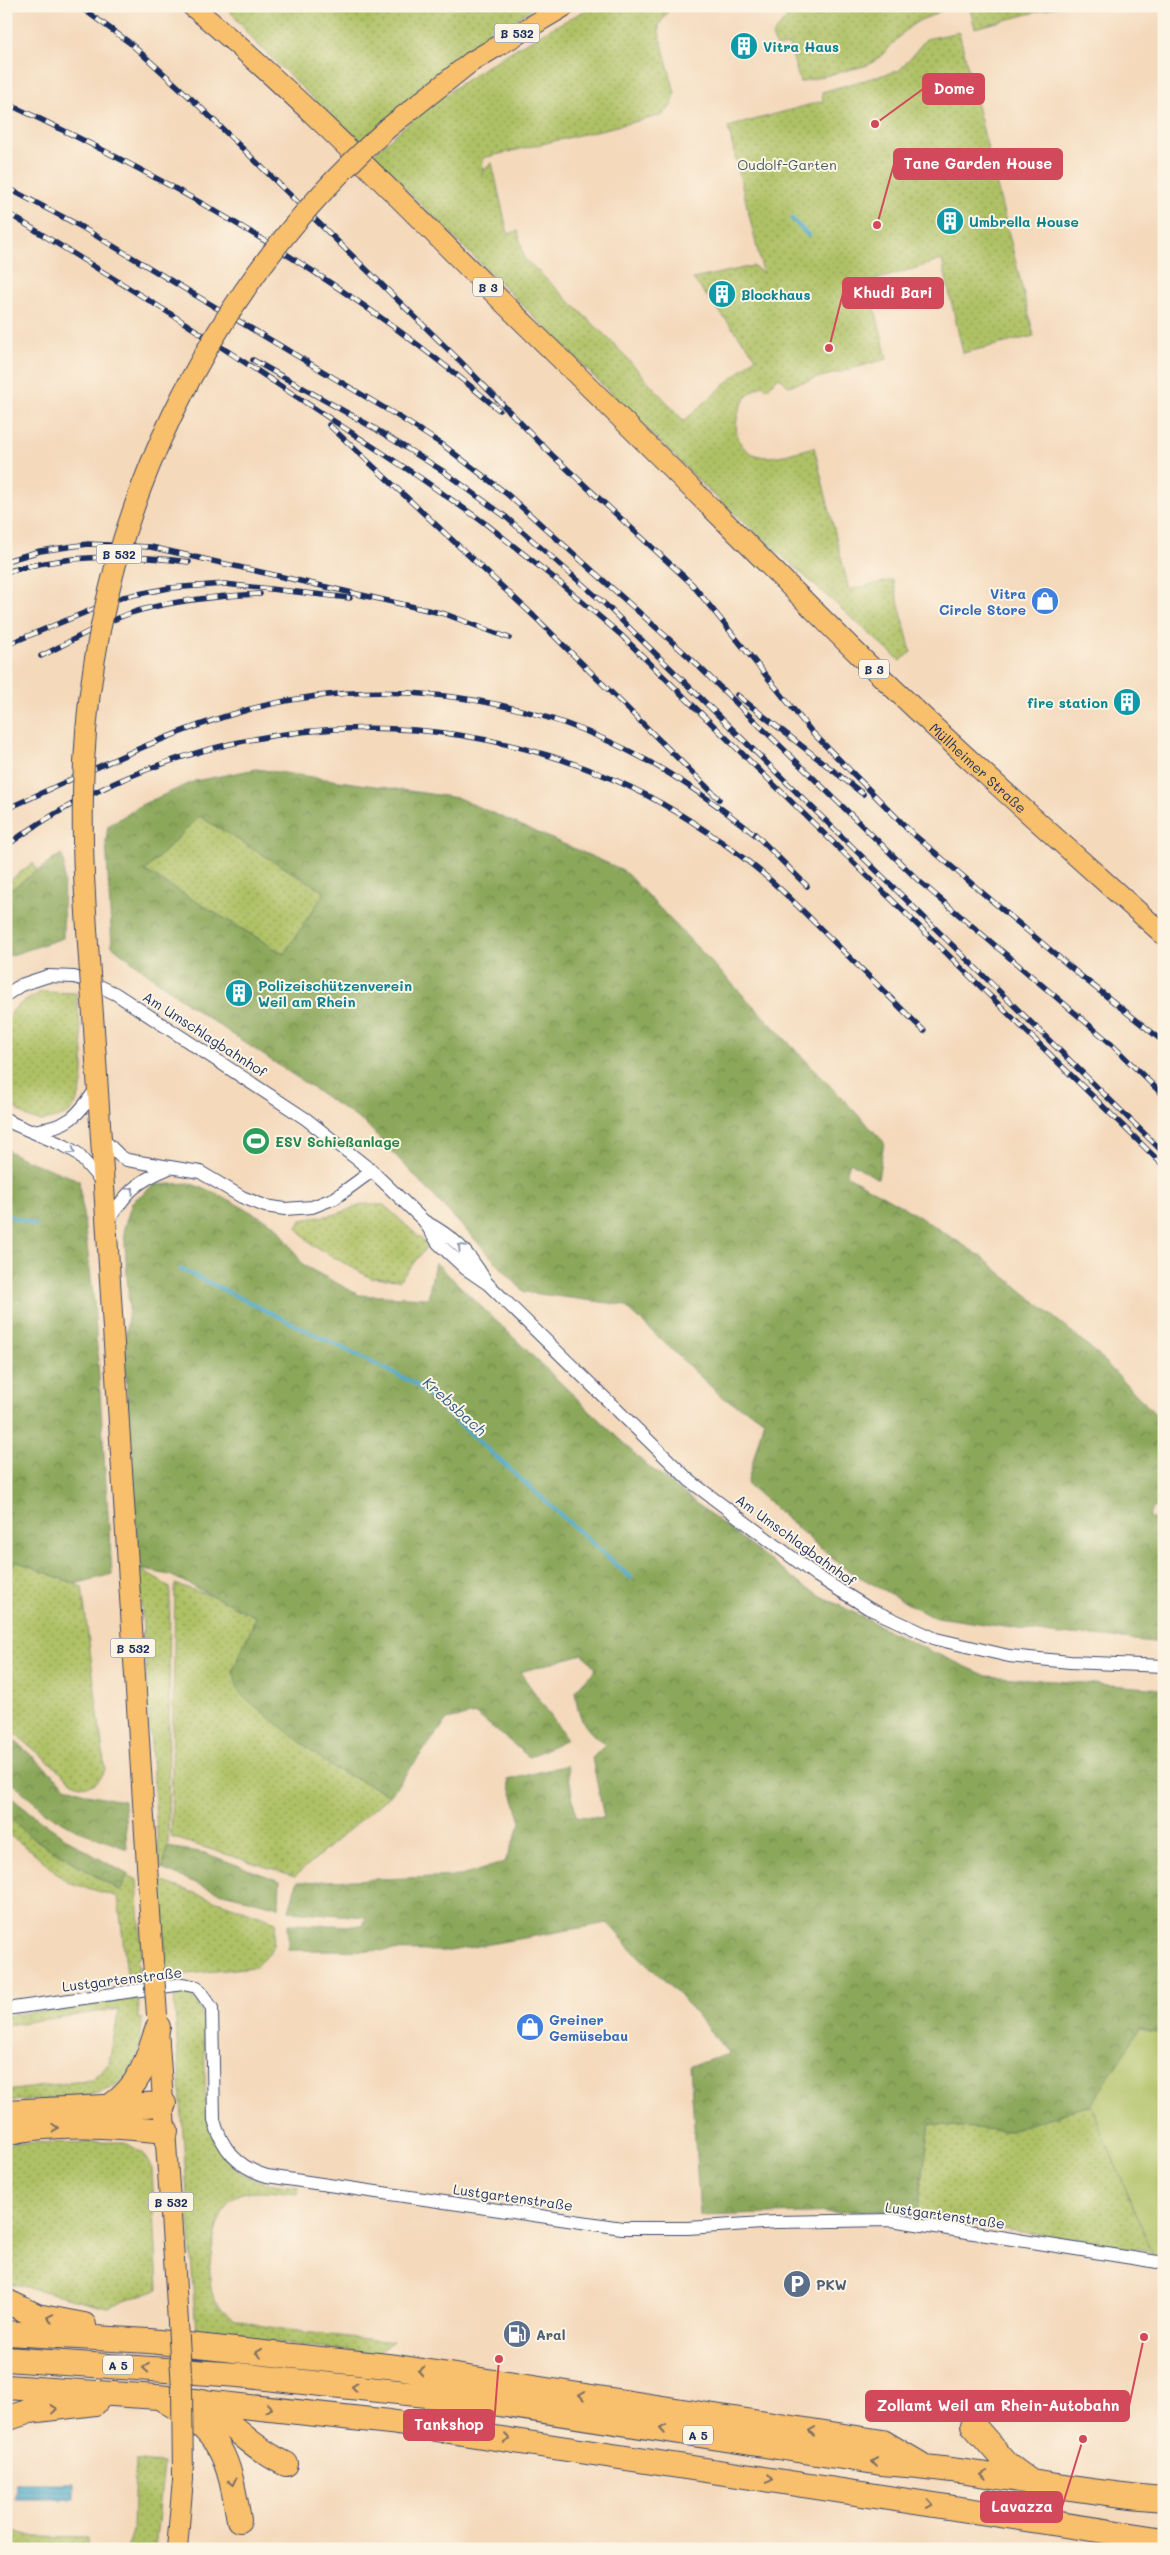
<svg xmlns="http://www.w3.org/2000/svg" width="1170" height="2555" viewBox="0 0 1170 2555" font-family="Mali,sans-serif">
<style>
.grass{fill:url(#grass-dots);stroke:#657862}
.forest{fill:url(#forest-crowns);stroke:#536b5c;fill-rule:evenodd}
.pitch{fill:#afc165;stroke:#657862}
.water{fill:url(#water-rules);stroke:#346c95}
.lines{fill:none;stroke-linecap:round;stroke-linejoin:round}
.stream{stroke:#4eaacc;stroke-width:4}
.minor-casing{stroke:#3c486c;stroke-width:14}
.primary-casing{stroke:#3c486c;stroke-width:22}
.motorway-casing{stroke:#3c486c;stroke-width:26}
.minor{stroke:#fff;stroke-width:12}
.primary{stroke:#f8bf6c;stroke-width:20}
.motorway{stroke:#f8bf6c;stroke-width:24}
.rail-casing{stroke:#1b2f5e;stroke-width:5.5}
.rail{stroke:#fcf5e5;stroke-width:4;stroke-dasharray:11;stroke-linecap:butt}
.primary-bridge-casing{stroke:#3c486c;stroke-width:22;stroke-linecap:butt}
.primary-bridge{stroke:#f8bf6c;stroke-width:20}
.oneway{stroke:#8d97ae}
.oneway2{stroke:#7e7064}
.labels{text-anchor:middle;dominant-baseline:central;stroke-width:4;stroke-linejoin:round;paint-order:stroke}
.shield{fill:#fcf5e5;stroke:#5e6a86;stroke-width:1}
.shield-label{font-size:12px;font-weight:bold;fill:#1b2f5e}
.culture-label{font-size:14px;font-weight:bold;fill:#0d838f;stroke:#fcf5e5;text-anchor:start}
.park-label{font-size:14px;fill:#475b60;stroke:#fcf5e5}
.shop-label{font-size:14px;font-weight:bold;fill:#366cbe;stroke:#fcf5e5;text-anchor:end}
.street-label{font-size:14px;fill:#1b2f5e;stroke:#fcf5e5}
.leisure-label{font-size:14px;font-weight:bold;fill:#27864d;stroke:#fcf5e5;text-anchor:start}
.service-label{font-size:14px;font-weight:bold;fill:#4e5e75;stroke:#fcf5e5;text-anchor:start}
.water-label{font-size:15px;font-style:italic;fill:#2d5a84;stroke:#fcf5e5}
.leader{fill:none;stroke:#d1495b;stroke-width:2}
.callout-dot{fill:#d1495b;stroke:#fcf5e5;stroke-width:2}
.callout{fill:#d1495b;stroke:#d1495b;stroke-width:2}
.callout-label{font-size:15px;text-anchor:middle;font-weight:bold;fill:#fff}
</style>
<defs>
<pattern id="grass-dots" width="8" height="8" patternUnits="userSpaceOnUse" patternTransform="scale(1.25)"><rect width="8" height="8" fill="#afc165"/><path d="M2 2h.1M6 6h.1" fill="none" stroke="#8e9d56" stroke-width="1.8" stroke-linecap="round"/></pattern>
<pattern id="forest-crowns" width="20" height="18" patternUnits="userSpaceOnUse" patternTransform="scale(1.25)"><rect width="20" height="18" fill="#8ba75a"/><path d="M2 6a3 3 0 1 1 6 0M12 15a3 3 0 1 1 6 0" fill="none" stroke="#71884e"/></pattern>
<pattern id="water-rules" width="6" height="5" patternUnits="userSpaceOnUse" patternTransform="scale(1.25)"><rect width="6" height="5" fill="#4eaacc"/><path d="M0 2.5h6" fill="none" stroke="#408ba9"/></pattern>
</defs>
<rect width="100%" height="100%" fill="#fcf5e5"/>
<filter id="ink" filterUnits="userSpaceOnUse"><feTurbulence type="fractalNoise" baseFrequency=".02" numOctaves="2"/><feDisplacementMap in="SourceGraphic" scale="10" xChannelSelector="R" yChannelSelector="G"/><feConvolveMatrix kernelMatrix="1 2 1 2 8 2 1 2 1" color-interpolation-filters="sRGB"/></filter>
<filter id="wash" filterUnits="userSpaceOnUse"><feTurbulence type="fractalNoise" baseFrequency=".0096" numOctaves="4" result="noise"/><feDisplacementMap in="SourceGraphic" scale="20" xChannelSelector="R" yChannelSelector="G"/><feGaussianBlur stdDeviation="1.12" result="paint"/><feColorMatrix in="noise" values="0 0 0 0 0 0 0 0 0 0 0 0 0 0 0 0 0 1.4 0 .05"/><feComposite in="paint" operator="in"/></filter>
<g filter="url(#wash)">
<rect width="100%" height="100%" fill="#f4d9bb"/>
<path class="grass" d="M226 6H538C471 45 415 92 360 144L253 40Z
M594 6H671L659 25V32L675 93 672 105 663 115 483 158 482 178 485 169 492 163 508 234 518 231 524 258 614 344 684 421 756 357 693 279 753 266 763 273 728 127 823 101 822 92 900 70 926 39 959 32 1034 336 963 353 942 260 869 282 887 359 788 386 779 377 767 389 762 385C758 388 753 391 749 394 733 411 729 447 756 455 773 461 797 451 814 447L849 590 893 580 911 652 900 661 707 489 372 156C435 94 515 46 594 6Z
M796 6H945C936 17 926 16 915 23 897 35 887 55 868 65L800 82 789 45 777 47 772 36Z
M969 6H1059L975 28Z
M199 816 325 892 284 954 145 871Z
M33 863 38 872 6 893V883Z
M41 992 76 993C79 1024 94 1089 69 1113 65 1117 54 1118 48 1120 33 1125 14 1109 6 1098V1019L17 1006Z
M364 1204 384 1205 428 1245 400 1280 371 1278 312 1245 297 1228 301 1220 337 1214Z
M16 1561 82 1587 105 1769C100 1785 87 1790 73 1782L6 1726V1573Z
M139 1569 170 1587 168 1847 162 1869 159 1862Z
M175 1584 215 1597 257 1617 233 1670 333 1768 390 1795 295 1876 171 1837Z
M6 1814 31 1837 120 1891 127 1874 137 1880 142 1957 137 1959 139 1973 127 1974 118 1897 67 1882 32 1851 6 1833Z
M158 1880 276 1922 273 1945 268 1955 254 1967 168 1976Z
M183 1992C187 1995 195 1998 198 2003 204 2014 204 2028 204 2040 207 2083 198 2149 243 2174 260 2183 279 2185 298 2187L297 2194C279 2193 255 2187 237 2195 215 2205 203 2277 214 2298 217 2303 224 2311 229 2315 244 2329 366 2338 393 2342L376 2354 196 2333 174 1994Z
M139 1997 138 2019H142C141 2034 141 2052 134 2065 115 2106 44 2098 6 2101V2091L91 2080 109 2063 119 2009 6 2025V2016Z
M1091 2105 1156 2262 1146 2251 917 2216 930 2124 1006 2131Z
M124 2142 143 2153 152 2169 158 2289 107 2307 6 2282V2147L14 2143Z
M135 2460 164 2464 155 2549H127L133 2531Z
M6 2529 35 2537 88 2538V2549H6Z"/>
<path class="forest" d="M256 769 458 798 623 870 884 1142 878 1179 850 1162 846 1175 910 1211 979 1255 1092 1349 1164 1423V1512L1154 1507 1148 1516 1164 1526V1643L1073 1634 1059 1635 930 1616 842 1567 747 1484 764 1419 723 1398 624 1305 524 1292 366 1124 189 1005 112 946 106 841 108 826 141 805 195 781ZM199 816 325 892 284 954 145 871Z
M61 854 64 861 63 938 6 957V893Z
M6 1149 21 1158 79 1180 94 1303 112 1574 75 1584 16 1561 6 1573Z
M189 1183 216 1193 277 1226 303 1265 359 1295 428 1298 435 1262 643 1462 804 1587 919 1646 987 1676 1164 1689V2034L1140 2029 1091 2105 1006 2131 930 2124 917 2216 875 2211 700 2216 690 2066 729 2054 680 1995 633 1951 608 1923 450 1951 288 1950V1924L363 1926 366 1917 289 1911 297 1882 461 1876 505 1862 521 1822 508 1780 567 1765 576 1816 604 1818 592 1758 605 1745C582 1726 579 1720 575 1691L596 1669 583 1654 520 1672 567 1739 529 1757 476 1714 447 1720 390 1795 333 1768 239 1693 233 1670 256 1617 170 1575 139 1569 124 1348 129 1308 124 1228 132 1202 154 1185Z
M6 1733 66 1786 87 1794 124 1801 127 1849 79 1831 45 1812 6 1777Z
M6 1793C43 1825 84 1851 127 1874L121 1891 31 1837 6 1814Z
M168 1847 205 1853 280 1881 279 1907 215 1891 162 1869Z"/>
<path class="pitch" d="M1140 2029 1164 2034V2264L1156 2262 1091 2105Z"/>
<path class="water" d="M16 2483H74V2499H15Z"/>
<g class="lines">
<path class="stream" d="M792 219 809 236
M6 1215 36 1225
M181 1269 414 1383 631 1578"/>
</g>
</g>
<g filter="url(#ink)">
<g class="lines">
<defs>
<path id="minor" d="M6 995 21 985 48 976 74 977 89 981 116 994 306 1119 372 1171 424 1221 438 1243 466 1269 488 1284 690 1481 817 1576 868 1608 936 1639 1009 1656 1070 1662 1164 1666
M6 1119 14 1124 65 1146 77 1153 103 1183
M32 1131C69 1127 78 1116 98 1086
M101 1137 120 1156 127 1160 200 1172 242 1197 265 1206 285 1209 312 1207 335 1198 372 1171
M424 1221C454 1237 468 1251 485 1280
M107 1223C125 1194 135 1182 167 1169
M6 2009 183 1984 197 1987 212 2008 214 2120C222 2149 237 2167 267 2176L622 2228H688L776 2222 891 2220 1164 2263"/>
<g id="primary">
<path id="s1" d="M192 6C311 105 419 220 529 328 640 436 750 547 860 656 958 752 1062 843 1164 935"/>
<path d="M388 128 471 62 565 6"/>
<path d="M96 1060 153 1960"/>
<path d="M158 2029 175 2273"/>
<path d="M177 2549 183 2479"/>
</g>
<path id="motorway" d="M112 2105C141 2084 147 2060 158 2027
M6 2112 164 2104
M6 2133C58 2121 114 2126 166 2131
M6 2301 37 2316 84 2325
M6 2333 149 2341 397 2367 883 2442 920 2464
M6 2359 238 2375 473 2400 881 2463C976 2469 1069 2492 1164 2499
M6 2387 158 2397 390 2422 1164 2540
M164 2400C223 2434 228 2456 239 2520
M203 2401C229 2423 255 2450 286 2464
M6 2419 30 2411 95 2403
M973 2425 1008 2465 1031 2482"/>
</defs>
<use href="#minor" class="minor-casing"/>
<use href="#primary" class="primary-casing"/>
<use href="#motorway" class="motorway-casing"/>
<use href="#minor" class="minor"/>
<use href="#primary" class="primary"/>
<use href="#motorway" class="motorway"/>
<defs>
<path id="rail" d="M79 6 130 43 195 102 459 360 552 455 692 584 811 731 912 833
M6 103C181 184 352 284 499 410
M6 187 78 225 396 415 443 445 507 494 689 657 919 881 1108 1041 1164 1096
M6 212 174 316 419 477 486 524 559 582 621 635 1164 1166
M253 360 374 428 443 471 506 517 606 605 1164 1153
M329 425 537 619 719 799
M6 561 40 551 88 544 151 547 445 614 509 638
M6 572C64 555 129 554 189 562
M6 645 123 597 169 588 225 584 350 598
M41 656C70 642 101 623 131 613 172 600 217 596 260 594
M737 695 863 794
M6 809C85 774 163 733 247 710 370 676 513 692 627 750 675 774 717 804 758 837
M906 828 1081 976 1164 1042
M755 834 807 886
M6 846C185 717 415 692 617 781 660 800 701 826 738 854 770 877 799 907 827 935 859 967 892 999 924 1031"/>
</defs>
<use href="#rail" class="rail-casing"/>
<use href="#rail" class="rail"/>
<defs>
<path id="primary-bridge" d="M96 1060C90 961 79 862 84 763 95 521 207 289 388 128
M153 1960 157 2015
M175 2273 182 2389 183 2479"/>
</defs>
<use href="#primary-bridge" class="primary-bridge-casing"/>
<use href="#primary-bridge" class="primary-bridge"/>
</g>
<defs><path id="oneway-chevron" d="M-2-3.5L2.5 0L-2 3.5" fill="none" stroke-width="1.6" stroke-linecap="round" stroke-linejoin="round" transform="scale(1.25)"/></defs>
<g class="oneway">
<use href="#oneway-chevron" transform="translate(72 1151) rotate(35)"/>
<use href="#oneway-chevron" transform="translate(131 1190) rotate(-47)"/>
<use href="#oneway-chevron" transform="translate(461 1247) rotate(-134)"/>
</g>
<g class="oneway2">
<use href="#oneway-chevron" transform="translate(55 2128) rotate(-3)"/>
<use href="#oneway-chevron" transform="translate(50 2318) rotate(-169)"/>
<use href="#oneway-chevron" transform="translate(259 2353) rotate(-174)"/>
<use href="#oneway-chevron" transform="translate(146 2368) rotate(-175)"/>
<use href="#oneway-chevron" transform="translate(421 2371) rotate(-171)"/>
<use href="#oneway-chevron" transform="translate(355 2387) rotate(-174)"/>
<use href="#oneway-chevron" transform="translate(582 2395) rotate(-171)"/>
<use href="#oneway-chevron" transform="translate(269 2408) rotate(6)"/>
<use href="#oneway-chevron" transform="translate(54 2409) rotate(-6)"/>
<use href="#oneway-chevron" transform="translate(663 2429) rotate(-171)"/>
<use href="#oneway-chevron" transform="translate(812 2431) rotate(-171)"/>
<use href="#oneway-chevron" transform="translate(507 2439) rotate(8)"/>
<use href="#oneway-chevron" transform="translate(875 2462) rotate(-172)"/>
<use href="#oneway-chevron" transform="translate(984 2475) rotate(-171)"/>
<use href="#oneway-chevron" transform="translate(770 2479) rotate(9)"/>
<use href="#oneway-chevron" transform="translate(232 2482) rotate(76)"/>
<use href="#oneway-chevron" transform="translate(930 2504) rotate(9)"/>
</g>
</g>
<defs>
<symbol id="building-disc" viewBox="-11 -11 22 22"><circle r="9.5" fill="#0f9aa8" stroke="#fcf5e5"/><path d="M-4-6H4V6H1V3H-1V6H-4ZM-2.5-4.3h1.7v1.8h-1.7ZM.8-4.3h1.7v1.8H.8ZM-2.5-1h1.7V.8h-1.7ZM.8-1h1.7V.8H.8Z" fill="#fff"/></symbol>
<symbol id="shop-disc" viewBox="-11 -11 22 22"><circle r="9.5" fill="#3f7fe0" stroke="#fcf5e5"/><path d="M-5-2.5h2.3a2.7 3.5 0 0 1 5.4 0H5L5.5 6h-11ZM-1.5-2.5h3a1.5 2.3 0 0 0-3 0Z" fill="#fff"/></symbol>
<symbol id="stadium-disc" viewBox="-11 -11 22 22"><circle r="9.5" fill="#2e9e5b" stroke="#fcf5e5"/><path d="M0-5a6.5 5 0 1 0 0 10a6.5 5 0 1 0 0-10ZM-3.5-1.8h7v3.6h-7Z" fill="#fff"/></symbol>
<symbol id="parking-disc" viewBox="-11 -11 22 22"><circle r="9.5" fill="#5c6f8a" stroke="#fcf5e5"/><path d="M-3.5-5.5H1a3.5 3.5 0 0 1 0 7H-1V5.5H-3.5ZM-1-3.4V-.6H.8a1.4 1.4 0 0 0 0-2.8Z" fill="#fff"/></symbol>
<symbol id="fuel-disc" viewBox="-11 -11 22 22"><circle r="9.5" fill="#5c6f8a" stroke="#fcf5e5"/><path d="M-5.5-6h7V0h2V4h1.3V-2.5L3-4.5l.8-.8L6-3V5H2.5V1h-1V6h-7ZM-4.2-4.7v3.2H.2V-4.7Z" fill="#fff"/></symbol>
</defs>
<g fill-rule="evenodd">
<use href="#building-disc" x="728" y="30" width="32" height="32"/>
<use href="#building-disc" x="934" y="205" width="32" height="32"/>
<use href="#building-disc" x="706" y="278" width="32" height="32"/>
<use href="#shop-disc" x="1029" y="585" width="32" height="32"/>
<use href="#building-disc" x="1111" y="686" width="32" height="32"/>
<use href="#building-disc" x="223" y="977" width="32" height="32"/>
<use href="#stadium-disc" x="240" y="1125" width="32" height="32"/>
<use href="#shop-disc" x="514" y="2011" width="32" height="32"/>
<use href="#parking-disc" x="781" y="2268" width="32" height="32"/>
<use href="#fuel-disc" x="501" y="2318" width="32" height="32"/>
</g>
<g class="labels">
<g class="shield">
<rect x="494.5" y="23.5" width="45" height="19" rx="4"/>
<rect x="473" y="277.5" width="30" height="19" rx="4"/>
<rect x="96.5" y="544.5" width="45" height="19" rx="4"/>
<rect x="859" y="659.5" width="30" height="19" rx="4"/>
<rect x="110.5" y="1638.5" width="45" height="19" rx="4"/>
<rect x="148.5" y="2192.5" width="45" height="19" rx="4"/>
<rect x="103" y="2355.5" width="30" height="19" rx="4"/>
<rect x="683" y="2425.5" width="30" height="19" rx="4"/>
</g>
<g class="shield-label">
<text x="517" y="33">B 532</text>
<text x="488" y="287">B 3</text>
<text x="119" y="554">B 532</text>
<text x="874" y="669">B 3</text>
<text x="133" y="1648">B 532</text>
<text x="171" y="2202">B 532</text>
<text x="118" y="2365">A 5</text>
<text x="698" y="2435">A 5</text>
</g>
<g class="culture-label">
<text x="763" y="46">Vitra Haus</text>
<text x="969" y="221">Umbrella House</text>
<text x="741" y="294">Blockhaus</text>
<text x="1108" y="702" text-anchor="end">fire station</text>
<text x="258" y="985">Polizeischützenverein<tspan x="258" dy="16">Weil am Rhein</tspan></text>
</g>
<g class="park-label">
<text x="787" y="164">Oudolf-Garten</text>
</g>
<g class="shop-label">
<text x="1026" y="593">Vitra<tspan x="1026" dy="16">Circle Store</tspan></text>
<text x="549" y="2019" text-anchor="start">Greiner<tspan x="549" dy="16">Gemüsebau</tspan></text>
</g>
<g class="street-label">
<text stroke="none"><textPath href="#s1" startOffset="1095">Müllheimer Straße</textPath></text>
<text transform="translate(205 1034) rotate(33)">Am Umschlagbahnhof</text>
<text transform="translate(796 1540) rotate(36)">Am Umschlagbahnhof</text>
<text transform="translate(122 1979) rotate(-7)">Lustgartenstraße</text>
<text transform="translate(513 2197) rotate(8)">Lustgartenstraße</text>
<text transform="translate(945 2215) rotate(8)">Lustgartenstraße</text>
</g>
<g class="leisure-label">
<text x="275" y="1141">ESV Schießanlage</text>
</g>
<g class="service-label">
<text x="816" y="2284">PKW</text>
<text x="536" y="2334">Aral</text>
</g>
<g class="water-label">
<text transform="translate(455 1406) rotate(42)">Krebsbach</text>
</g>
</g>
<path class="leader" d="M875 124L923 89M877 225L894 164M829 348L843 293M1144 2337L1129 2406M499 2359L494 2425M1083 2439L1062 2507"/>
<g class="callout-dot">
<circle cx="875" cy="124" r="5"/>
<circle cx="877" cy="225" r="5"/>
<circle cx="829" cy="348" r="5"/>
<circle cx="1144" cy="2337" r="5"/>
<circle cx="499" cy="2359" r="5"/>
<circle cx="1083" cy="2439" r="5"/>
</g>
<g class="callout">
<rect x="923" y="74" width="61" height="30" rx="5"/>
<rect x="894" y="149" width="168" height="30" rx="5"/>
<rect x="843" y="278" width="100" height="30" rx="5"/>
<rect x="866" y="2391" width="263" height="30" rx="5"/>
<rect x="404" y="2410" width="90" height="30" rx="5"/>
<rect x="981" y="2492" width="81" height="30" rx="5"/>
</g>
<g class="callout-label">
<text x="954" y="94">Dome</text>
<text x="978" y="169">Tane Garden House</text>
<text x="893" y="298">Khudi Bari</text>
<text x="998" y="2411">Zollamt Weil am Rhein-Autobahn</text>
<text x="449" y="2430">Tankshop</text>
<text x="1022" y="2512">Lavazza</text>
</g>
<rect width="1170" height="2555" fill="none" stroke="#fcf5e5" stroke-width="25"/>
</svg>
